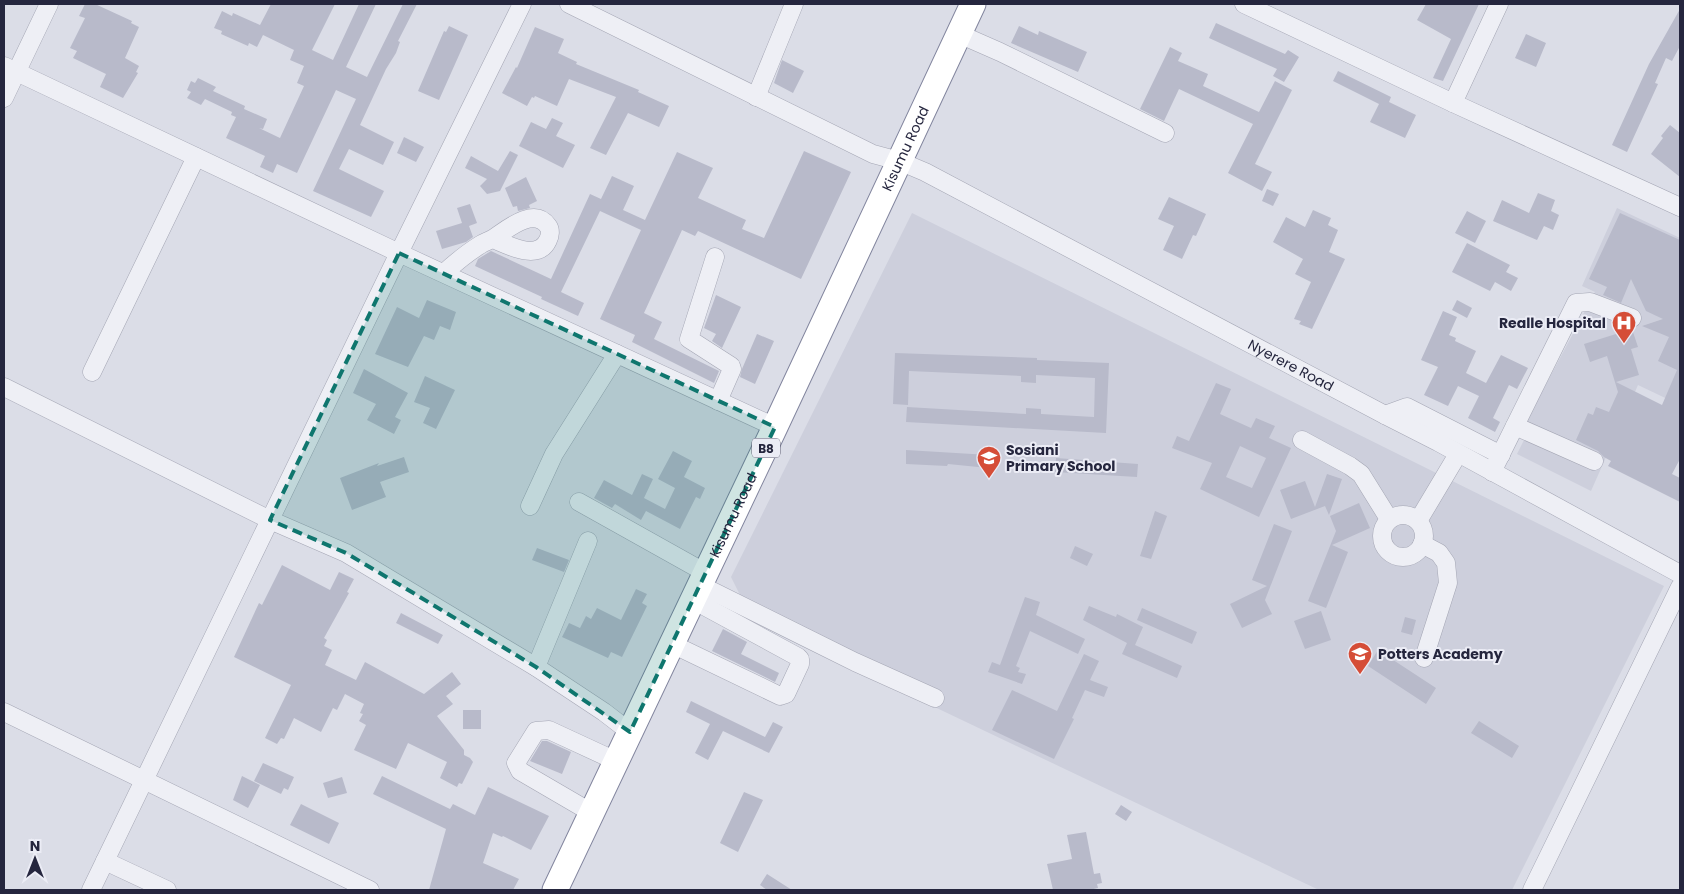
<svg xmlns="http://www.w3.org/2000/svg" width="1684" height="894" viewBox="0 0 1684 894" font-family="Poppins,sans-serif">
<style>
.built{fill:#cdcfdc}
.building{fill:#b8baca;fill-rule:evenodd}
.lines{fill:none;stroke-linecap:round;stroke-linejoin:round}
.minor-casing{stroke:#a4a6b4;stroke-width:19}
.highway-casing{stroke:#82859e;stroke-width:27}
.minor{stroke:#eeeff5;stroke-width:18}
.highway{stroke:#fff;stroke-width:25}
.marked{fill:#0f766e;fill-opacity:0.2;stroke:#0f766e;stroke-width:4;stroke-dasharray:10 6;stroke-linejoin:round}
.labels{text-anchor:middle;dominant-baseline:central;stroke-width:4;stroke-linejoin:round;paint-order:stroke}
.shield{fill:#ebecf5;stroke:#606175;stroke-width:1}
.shield-label{font-size:12px;font-weight:bold;fill:#25263e}
.street-label{font-size:14px;fill:#25263e;stroke:#ebecf5}
.poi-label{font-size:14px;font-weight:bold;fill:#25263e;stroke:#ebecf5;text-anchor:start}
</style>
<rect width="100%" height="100%" fill="#dbdde7"/>
<path class="built" d="M1617 208 1680 238V405L1638 385 1591 491 1517 454 1529 430 1524 426 1595 292 1582 286Z
M912 213 1664 586 1512 890H1319L922 701 740 595 731 577Z"/>
<path class="building" d="M85 4H95L132 21 131 23 139 27 125 58 139 66 136 72 138 73 123 98 100 87 106 74 73 58 77 51 70 48 85 18 79 16Z
M271 4H335L312 50 333 60 359 4H376L346 67 367 77 403 4H417L398 41 400 42 396 53 386 69 360 125 394 142 383 165 349 149 339 169 384 191 371 217 313 191 356 99 336 90 297 173 277 164 273 173 260 167 265 156 226 138 236 117 231 115 232 112 205 99 201 105 187 98 191 92 187 90 191 81 195 83 198 78 216 87 213 91 245 106 244 109 267 119 263 129 259 128 280 138 304 86 297 83 304 66 290 60 294 50 263 35 257 47 249 43 248 46 221 34 222 31 214 28 222 11 232 16 233 13 260 25Z
M1426 4H1479L1443 81 1433 78 1451 39 1417 20Z
M1680 9V46L1672 61 1666 58 1655 83 1658 84 1627 152 1612 145 1649 64Z
M1216 23 1285 54 1288 50 1299 57 1284 82 1273 76 1277 69 1209 38Z
M449 26 468 35 439 100 418 91 444 31 446 32Z
M1019 26 1038 35 1039 31 1087 52 1078 72 1011 43Z
M535 27 564 39 558 53 577 62 576 64 639 90 638 92 669 106 659 127 628 113 606 155 590 148 616 97 569 79 557 106 535 96 534 98 532 97 527 106 502 93 516 67 517 68Z
M1526 34 1546 43 1536 67 1515 58Z
M1170 47 1182 53 1178 61 1208 74 1203 86 1259 112 1275 81 1292 90 1255 164 1272 172 1262 191 1228 173 1253 124 1179 89 1164 121 1140 109Z
M782 60 804 71 793 93 774 83Z
M1338 71 1391 97 1389 102 1416 115 1405 138 1370 122 1379 104 1333 81Z
M552 118 563 123 556 136 575 145 563 168 519 146 531 122 546 129Z
M1670 125 1680 133V177L1651 154 1663 138 1661 136Z
M404 137 424 147 416 162 397 153Z
M510 151 518 155 500 191 487 194 480 186 487 179 465 168 471 156 498 171Z
M804 151 851 172 801 279 698 231 695 236 682 230 644 313 662 322 654 339 719 371 714 383 632 342 635 335 600 319 641 230 600 211 561 292 584 303 578 316 541 299 542 297 475 266 478 259 491 251 551 279 590 194 601 199 612 176 634 186 623 210 645 220 677 152 713 168 698 198 746 220 742 229 764 238Z
M526 177 537 201 529 205 530 208 518 211 517 206 513 207 505 188Z
M1267 189 1279 194 1273 206 1262 201Z
M1538 193 1555 200 1551 211 1559 215 1553 230 1544 226 1537 240 1493 221 1502 200 1529 213Z
M1169 197 1206 214 1196 236 1193 235 1182 259 1163 250 1174 226 1158 219Z
M470 204 477 223 469 226 473 237 466 242 442 249 436 231 462 223 457 208Z
M1313 210 1331 218 1328 225 1338 230 1329 252 1345 259 1312 329 1299 324 1301 321 1294 319 1311 282 1295 274 1303 259 1273 242 1286 217 1305 227Z
M1467 211 1486 221 1475 243 1455 233Z
M1620 213 1680 240V459L1672 474 1680 478V502L1608 466 1611 461 1604 457 1598 451 1576 440 1588 413 1593 415 1596 407 1609 412 1618 392 1607 356 1590 362 1584 344 1632 329 1638 347 1631 349 1639 375 1616 382 1662 405 1677 370 1658 361 1669 337 1642 326 1663 319 1646 311 1631 279 1621 303 1603 295 1607 287 1589 279Z
M1467 243 1510 265 1506 272 1518 278 1511 291 1495 282 1490 291 1452 272Z
M716 295 741 307 722 348 712 341 716 334 704 328Z
M427 300 456 312 450 330 440 326 434 340 424 336 408 367 375 354 397 307 419 318Z
M1457 300 1472 308 1467 318 1452 310Z
M1443 311 1457 317 1449 335 1456 338 1455 341 1476 351 1466 373 1486 383 1501 355 1528 368 1517 389 1509 385 1493 418 1500 422 1495 432 1468 418 1479 396 1458 386 1448 406 1424 395 1438 367 1421 360Z
M757 334 774 341 755 384 740 377 742 369Z
M895 353 1037 358V360L1109 363 1106 433 906 422 907 407 1026 414V408L1041 409V414L1094 417 1095 378 1036 375V383L1021 382V376L909 371 908 405 893 404Z
M364 369 408 393 395 417 401 420 394 434 367 420 376 404 353 393Z
M425 376 455 390 436 429 423 423 430 408 414 402Z
M1216 383 1231 389 1220 414 1251 428 1256 418 1275 426 1269 438 1291 448 1259 517 1200 489 1212 463 1172 448 1177 436 1189 441ZM1240 446 1266 458 1252 488 1226 477Z
M906 450 989 455 988 468 948 464 947 466 906 464Z
M673 451 692 461 684 477 705 488 700 499 696 497 680 529 646 511 641 520 615 504 612 508 594 498 604 480 632 495 642 474 653 479 644 498 665 509 675 488 658 479Z
M404 457 409 472 380 482 386 497 352 510 340 478 379 463 377 466Z
M1056 458 1138 464 1137 477 1055 472Z
M1327 474 1342 479 1329 515 1325 506 1291 519 1280 490 1305 481 1315 507Z
M1359 503 1370 528 1332 545 1348 552 1326 608 1308 601 1336 531 1330 516Z
M1155 511 1167 516 1151 559 1140 556Z
M1274 524 1292 531 1265 600 1272 614 1242 628 1230 604 1267 586 1252 580Z
M1075 546 1093 554 1087 566 1070 558Z
M537 548 569 560 564 572 532 560Z
M282 565 330 590 339 572 354 579 347 592 349 593 324 638 327 640 324 646 332 650 325 665 356 680 365 662 424 694 452 672 461 684 446 696 453 704 437 716 464 750V755L470 758 473 762 462 784 459 783 457 787 440 778 447 762 408 743 396 769 354 750 366 725 359 721 363 714 360 713 364 704 345 694 337 710 333 708 321 732 294 718 284 739 281 738 277 744 265 738 291 685 234 657 259 603 262 605Z
M636 589 647 594 642 603 647 606 622 657 611 652 608 658 562 637 569 623 580 628 586 616 591 619 597 608 621 620Z
M1025 597 1040 602 1036 615 1085 639 1078 654 1030 631 1016 666 1020 668 1018 672 1026 674 1022 684 988 672 992 662 1000 665Z
M1089 606 1116 617 1117 614 1143 627 1135 645 1182 666 1177 678 1122 654 1127 643 1083 620Z
M1142 608 1197 632 1192 644 1137 620Z
M1321 611 1331 640 1305 649 1294 621Z
M401 613 443 635 438 644 396 623Z
M1405 617 1416 620 1412 635 1401 632Z
M723 629 747 642 741 654 779 673 775 682 712 651Z
M1378 650 1436 688 1426 704 1368 666Z
M1084 654 1099 661 1090 680 1108 687 1104 697 1085 690 1072 718 1074 719 1054 759 992 730 1012 690 1057 711Z
M691 701 765 737 773 722 783 727 769 753 723 731 708 760 695 753 710 724 686 712Z
M463 710H481V729H463Z
M1479 721 1519 746 1512 758 1471 733Z
M542 741H547L571 752 562 774 530 761Z
M263 763 294 777 288 790 284 788 281 794 254 781Z
M242 776 260 785 248 808 233 800Z
M382 776 450 809 453 804 475 815 488 787 549 816 531 850 503 836 502 837 493 833 483 863 519 879 513 890H429L446 829 373 794Z
M342 777 347 793 328 798 323 783Z
M744 792 763 800 738 852 720 843Z
M301 804 339 823 329 844 290 825Z
M1121 805 1132 812 1126 821 1115 814Z
M1086 832 1094 874 1100 873 1102 883 1097 884 1098 888 1089 890H1053L1047 864 1072 859 1067 835Z
M767 874 792 890H767L760 885Z"/>
<g class="lines">
<defs>
<g id="minor">
<path id="s1" d="M569 4 873 154 899 161 925 172 1385 415 1438 442 1680 574"/>
<path d="M1244 4 1453 103 1680 207"/>
<path d="M959 34 1000 52 1165 133"/>
<path d="M4 66 399 253 775 427"/>
<path d="M756 97 794 4"/>
<path d="M4 98 49 4"/>
<path d="M1453 103 1499 4"/>
<path d="M715 257 689 339 731 366 732 369 718 401"/>
<path d="M444 273C455 263 467 253 480 245 484 242 489 241 494 238 506 230 534 206 548 226 551 230 550 236 548 240 538 262 508 245 493 239"/>
<path d="M92 372 196 157"/>
<path d="M4 387 270 520 346 553 536 667 604 712 630 732"/>
<path d="M1385 415 1407 407 1501 455"/>
<path d="M1515 426 1594 461"/>
<path d="M1302 440 1350 466 1361 474 1389 519"/>
<path d="M1492 472 1576 303 1590 302 1632 318"/>
<path d="M579 502 706 573"/>
<path d="M530 506 554 454 617 354"/>
<circle cx="1403" cy="536" r="21"/>
<path d="M1418 521 1458 454"/>
<path d="M1422 544 1439 553 1446 563 1448 583 1424 658"/>
<path d="M700 585 855 662 935 698"/>
<path d="M672 644 780 696 786 694 800 664V659L798 657 693 600"/>
<path d="M536 667 588 541"/>
<path d="M4 712 370 890"/>
<path d="M592 813 520 771 516 763 536 731 549 730 616 761"/>
<path d="M105 861 167 890"/>
<path d="M91 890 399 253 522 4"/>
<path d="M1532 890 1680 587"/>
</g>
<g id="highway">
<path id="s2" d="M555 890 775 427 973 4"/>
</g>
</defs>
<use href="#minor" class="minor-casing"/>
<use href="#highway" class="highway-casing"/>
<use href="#minor" class="minor"/>
<use href="#highway" class="highway"/>
</g>
<path class="marked" d="M399 253 775 427 630 732 536 667 400 585 346 553 270 520Z"/>
<defs>
<symbol id="hospital-pin" viewBox="-11 -11 22 30"><path d="M0 17L-7.5 6A9.5 9.5 0 1 1 7.5 6Z" fill="#d54d37" stroke="#ebecf5"/><path d="M-5-5h3v3.5h4V-5h3V5h-3V1.5h-4V5h-3Z" fill="#fff"/></symbol>
<symbol id="school-pin" viewBox="-11 -11 22 30"><path d="M0 17L-7.5 6A9.5 9.5 0 1 1 7.5 6Z" fill="#d54d37" stroke="#ebecf5"/><path d="M0-5L7-2L0 1L-7-2ZM-4 1L0 2.5L4 1V4Q0 6-4 4Z" fill="#fff"/></symbol>
</defs>
<g fill-rule="evenodd">
<use href="#hospital-pin" x="1610" y="309" width="28" height="38"/>
<use href="#school-pin" x="975" y="444" width="28" height="38"/>
<use href="#school-pin" x="1346" y="640" width="28" height="38"/>
</g>
<g class="labels">
<rect class="shield" x="752" y="438.5" width="28" height="19" rx="4"/>
<g class="shield-label">
<text x="766" y="448">B8</text>
</g>
<g class="street-label">
<text stroke="none"><textPath href="#s2" startOffset="820">Kisumu Road</textPath></text>
<text stroke="none"><textPath href="#s1" startOffset="808">Nyerere Road</textPath></text>
<text stroke="none"><textPath href="#s2" startOffset="415">Kisumu Road</textPath></text>
</g>
<g class="poi-label">
<text x="1606" y="323" text-anchor="end">Realle Hospital</text>
<text x="1006" y="450">Sosiani<tspan x="1006" dy="16">Primary School</tspan></text>
<text x="1378" y="654">Potters Academy</text>
</g>
</g>
<rect width="1684" height="894" fill="none" stroke="#25263e" stroke-width="10"/>
<g transform="translate(35 859)" stroke="#ebecf5" stroke-width="4" paint-order="stroke">
<path d="M0-4L9 19L0 12L-9 19Z" fill="#25263e"/>
<text y="-8" font-size="14" font-weight="bold" text-anchor="middle" fill="#25263e">N</text>
</g>
</svg>
